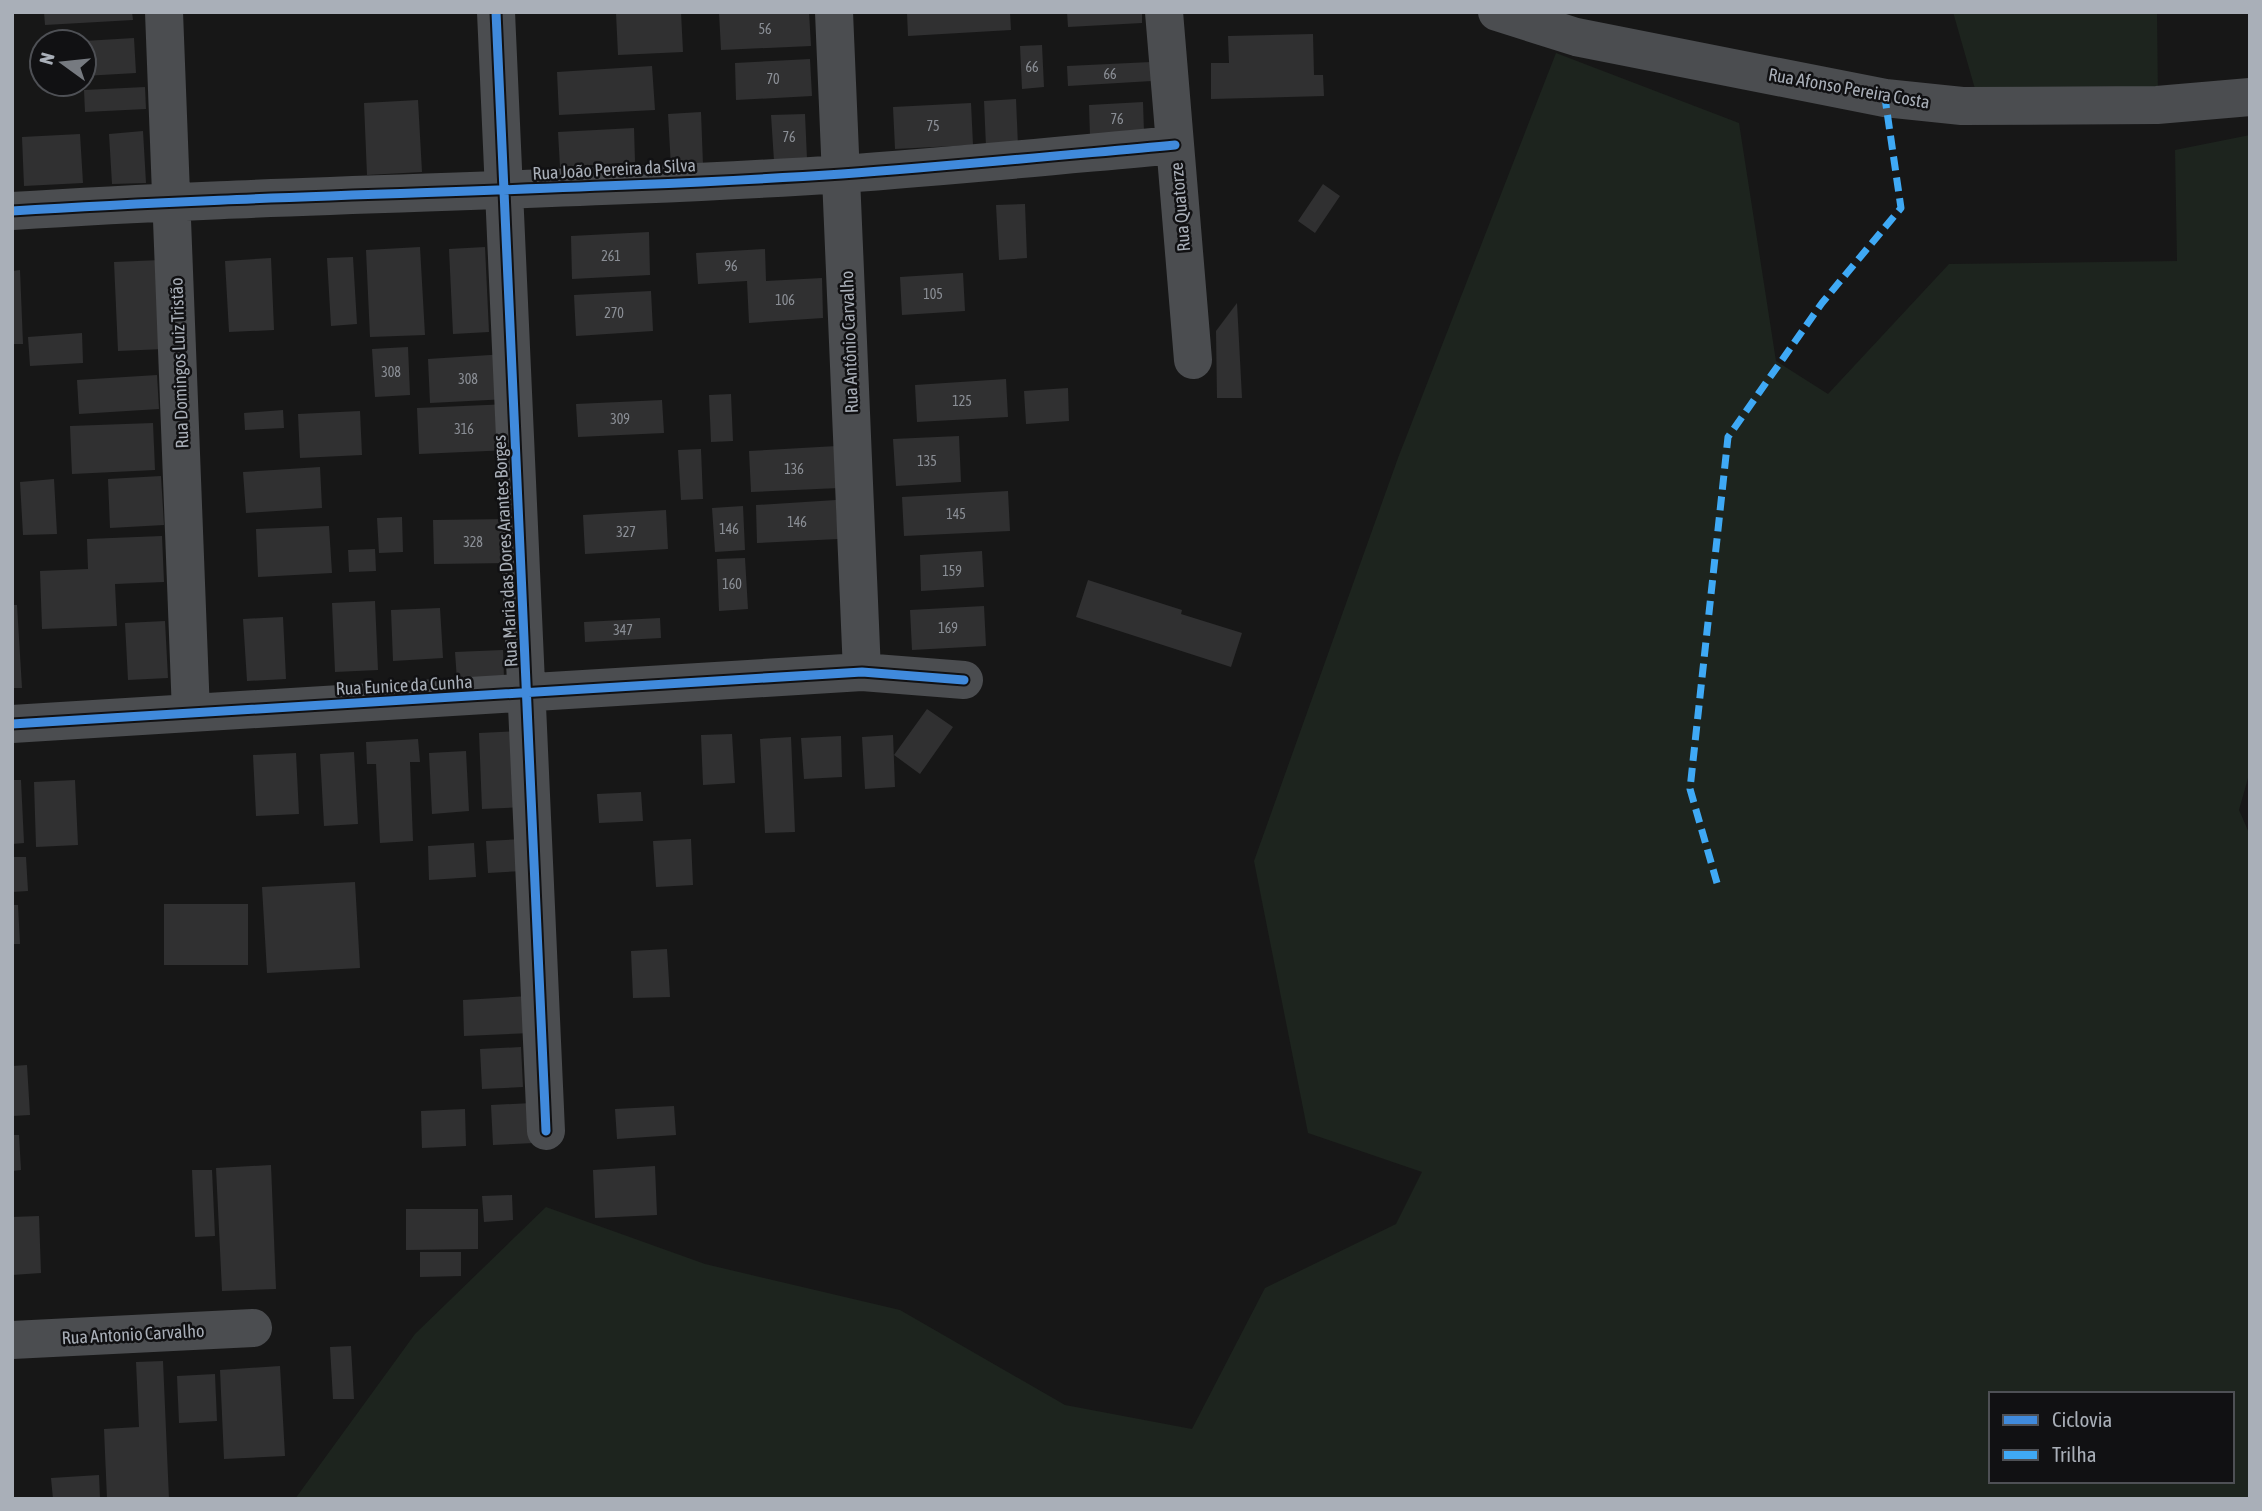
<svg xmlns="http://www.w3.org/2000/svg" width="2262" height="1511" viewBox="0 0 2262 1511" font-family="'Asap Condensed',sans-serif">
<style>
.green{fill:#1d241e;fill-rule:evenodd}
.building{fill:#303031}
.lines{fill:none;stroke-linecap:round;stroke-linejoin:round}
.minor{stroke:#4b4d50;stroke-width:38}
.quiet{stroke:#3fa9f5;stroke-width:7;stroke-dasharray:14 7;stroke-linecap:butt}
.cycleway-casing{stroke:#111113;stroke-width:13}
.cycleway{stroke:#408adc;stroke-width:9}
.labels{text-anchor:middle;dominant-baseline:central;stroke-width:5;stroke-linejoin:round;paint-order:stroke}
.number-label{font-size:14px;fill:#8b8f96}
.street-label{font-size:18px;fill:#a9afb8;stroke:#111113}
</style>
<rect width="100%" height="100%" fill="#171717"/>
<path class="green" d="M1953 12H2157L2158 100 1983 117Z
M1556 53 1739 123 1776 361 1828 394 1949 264 2177 261 2175 150 2250 135V771L2239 810 2250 835V1499H295L415 1334 546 1207 705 1264 900 1310 1065 1405 1192 1429 1265 1288 1396 1224 1422 1172 1308 1133 1254 861 1398 458ZM1991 1394H2232V1481H1991Z"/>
<path class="building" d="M44 12H132L133 20 45 25Z
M624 12H681L683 52 618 55 616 13Z
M719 12H809L811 46 721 50Z
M907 12H1010L1011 30 908 36Z
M1067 12H1142V23L1068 27Z
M1313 34 1314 75H1323L1324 96 1211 99V63H1229L1228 36Z
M134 38 136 73 84 76V41Z
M42 43V78H37L35 44Z
M1042 45 1044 87 1022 89 1020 46Z
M810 59 812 96 736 100 735 63Z
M1151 62 1152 81 1068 86 1067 66Z
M652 66 655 110 559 115 557 72Z
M145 87 146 109 85 112 84 90Z
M1016 99 1018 146 986 147 984 101Z
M418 100 422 172 367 175 364 103Z
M1143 102 1144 133 1090 136 1089 105Z
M971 103 973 145 895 149 893 107Z
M701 112 703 165 671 167 668 114Z
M805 114 807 159 774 161 771 115Z
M634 128 635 162 560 167 558 132Z
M143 131 146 183 112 184 109 134Z
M80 134 83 183 24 186 22 137Z
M1323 184 1340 196 1315 233 1298 221Z
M1025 204 1027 258 999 260 996 205Z
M649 232 650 275 572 279 571 236Z
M420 247 425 335 370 337 366 250Z
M485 247 489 332 453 334 449 249Z
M765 249 766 281 822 278 823 318 749 323 747 281 698 284 696 253Z
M353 257 357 324 331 326 327 258Z
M271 258 274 330 229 332 225 261Z
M161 260 164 349 118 351 114 262Z
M20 270 23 344H12V271Z
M963 273 965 311 902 315 900 277Z
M651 291 653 331 576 336 574 295Z
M1237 303 1242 398H1217L1216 331Z
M82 333 83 363 30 366 28 337Z
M408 347 410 395 375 397 372 349Z
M506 354 508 399 430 403 428 359Z
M157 375 159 409 79 414 77 380Z
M1006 379 1008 417 917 422 915 385Z
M1068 388 1069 421 1026 424 1024 391Z
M731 394 733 441 711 442 709 395Z
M662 400 664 433 578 437 576 404Z
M510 404 511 450 419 454 417 408Z
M283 410 284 428 245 430 244 413Z
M360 411 362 455 300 458 298 414Z
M153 423 155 470 72 474 70 426Z
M959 436 961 482 896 486 893 439Z
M837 446 839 488 751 492 749 451Z
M701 449 703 499 681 500 678 450Z
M320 467 322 508 246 513 243 472Z
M161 476 164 525 110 528 108 479Z
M54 479 57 534 23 535 20 482Z
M1008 491 1010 531 904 536 902 497Z
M836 500 838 539 757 543 756 505Z
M743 506 745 550 715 552 712 508Z
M666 510 668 549 585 554 583 515Z
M402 517 403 552 379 553 377 518Z
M512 519 513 563 434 564 433 520Z
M329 526 332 573 258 577 256 529Z
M162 536 164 582 115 584 117 626 42 629 40 571 88 569 87 539Z
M375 549 376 571 349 572 348 550Z
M982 551 984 587 921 591 920 555Z
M745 558 748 609 719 611 717 559Z
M1088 580 1182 610 1181 614 1242 633 1231 667 1076 617Z
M375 601 378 670 335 672 332 603Z
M12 605H17L22 688H12Z
M984 606 986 646 912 650 910 610Z
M440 608 443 658 393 661 391 610Z
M283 617 286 679 247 681 243 619Z
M660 618 661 638 585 642 584 622Z
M165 621 168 678 128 680 125 623Z
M503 650 504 678 457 680 455 652Z
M927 709 953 727 920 774 894 755Z
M524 731 528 807 482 809 479 733Z
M732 734 735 783 703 785 701 735Z
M893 735 895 787 865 789 862 737Z
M841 736 842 777 804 779 801 738Z
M791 737 795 832 765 833 760 739Z
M418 739 420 762H410L413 841 380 843 376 764H367L366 742Z
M466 751 469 811 432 814 429 753Z
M354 752 358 824 324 826 320 754Z
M296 753 299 814 256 816 253 755Z
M12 780H21L24 843 12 844Z
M75 780 78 845 36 847 34 782Z
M641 792 643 821 599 823 597 794Z
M522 839 523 871 488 873 486 841Z
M691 839 693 885 656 887 653 841Z
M474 843 476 877 429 880 428 846Z
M12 857H26L28 891 12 892Z
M355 882 360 968 267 973 262 887Z
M164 904H248V965H164Z
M12 905H18L20 944H12Z
M667 949 670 997 633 998 631 951Z
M529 996 531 1033 464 1036 463 1000Z
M521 1047 523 1087 482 1089 480 1049Z
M27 1065 30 1115 12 1116V1066Z
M532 1103 534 1143 493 1145 491 1105Z
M674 1106 676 1135 617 1139 615 1109Z
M465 1109 466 1146 422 1148 421 1111Z
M12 1135H19L21 1170 12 1171Z
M271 1165 276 1289 222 1291 216 1168Z
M655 1166 657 1215 595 1218 593 1170Z
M192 1170H212L215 1236 195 1237Z
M512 1195 513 1220 484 1222 482 1196Z
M406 1209H478V1249L406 1250Z
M39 1216 41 1273 12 1275V1217Z
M420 1252H461V1276L420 1277Z
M351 1346 354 1399H333L330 1347Z
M163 1361 169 1499H107L104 1429 139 1427 136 1362Z
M280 1366 285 1456 224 1459 220 1370Z
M215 1374 217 1421 179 1423 177 1376Z
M99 1475 100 1499H53L51 1478Z"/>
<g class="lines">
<path class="minor" d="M164 12 191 713
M496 12 546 1131
M834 12 862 672
M1164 12 1193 360
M1497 12 1576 37 1885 98 1962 106 2157 105 2250 97
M12 211C289 193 566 192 842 174 953 166 1064 155 1175 145
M12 724 862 672 964 680
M12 1340 253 1328"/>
<path class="quiet" d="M1717 883 1690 789 1728 437 1822 303 1901 208 1885 98"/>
<defs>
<path id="cycleway" d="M496 12 546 1131
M12 211C289 193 566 192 842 174 953 166 1064 155 1175 145
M12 724 862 672 964 680"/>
</defs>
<use href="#cycleway" class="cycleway-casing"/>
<use href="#cycleway" class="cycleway"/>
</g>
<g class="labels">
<g class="number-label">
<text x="765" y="29">56</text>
<text x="1032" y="67">66</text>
<text x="1110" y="74">66</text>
<text x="773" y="79">70</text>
<text x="1117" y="119">76</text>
<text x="933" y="126">75</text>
<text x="789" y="137">76</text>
<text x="611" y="256">261</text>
<text x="731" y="266">96</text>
<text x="933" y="294">105</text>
<text x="785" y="300">106</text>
<text x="614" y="313">270</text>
<text x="391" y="372">308</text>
<text x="468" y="379">308</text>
<text x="962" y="401">125</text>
<text x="620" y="419">309</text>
<text x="464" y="429">316</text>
<text x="927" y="461">135</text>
<text x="794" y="469">136</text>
<text x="956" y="514">145</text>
<text x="797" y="522">146</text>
<text x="729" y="529">146</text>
<text x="626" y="532">327</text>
<text x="473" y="542">328</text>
<text x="952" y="571">159</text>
<text x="732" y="584">160</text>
<text x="948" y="628">169</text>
<text x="623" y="630">347</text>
</g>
<g class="street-label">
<text transform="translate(1849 88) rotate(10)">Rua Afonso Pereira Costa</text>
<text transform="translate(614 169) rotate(-3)">Rua João Pereira da Silva</text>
<text transform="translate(1180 207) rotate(-95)">Rua Quatorze</text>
<text transform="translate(849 342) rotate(-92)">Rua Antônio Carvalho</text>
<text transform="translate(179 363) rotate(-92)">Rua Domingos Luiz Tristão</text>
<text transform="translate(505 551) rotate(-93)">Rua Maria das Dores Arantes Borges</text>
<text transform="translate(404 685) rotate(-3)">Rua Eunice da Cunha</text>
<text transform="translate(133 1334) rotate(-3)">Rua Antonio Carvalho</text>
</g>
</g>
<rect width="2262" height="1511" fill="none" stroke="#a9afb8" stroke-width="28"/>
<rect x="1989" y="1392" width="245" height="91" fill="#111113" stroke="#4e5055" stroke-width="2"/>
<rect x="2003" y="1415" width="35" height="10" fill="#408adc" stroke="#4e5055" stroke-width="2"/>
<text x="2052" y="1427" font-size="21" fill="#a9afb8">Ciclovia</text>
<rect x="2003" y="1450" width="35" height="10" fill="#3fa9f5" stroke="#4e5055" stroke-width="2"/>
<text x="2052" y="1462" font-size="21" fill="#a9afb8">Trilha</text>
<g transform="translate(63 63) rotate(285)"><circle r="33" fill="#111113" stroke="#4e5055" stroke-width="2"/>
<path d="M0-5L12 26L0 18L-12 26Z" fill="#767a80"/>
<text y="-10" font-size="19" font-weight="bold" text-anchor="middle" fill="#a9afb8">N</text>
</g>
</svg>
